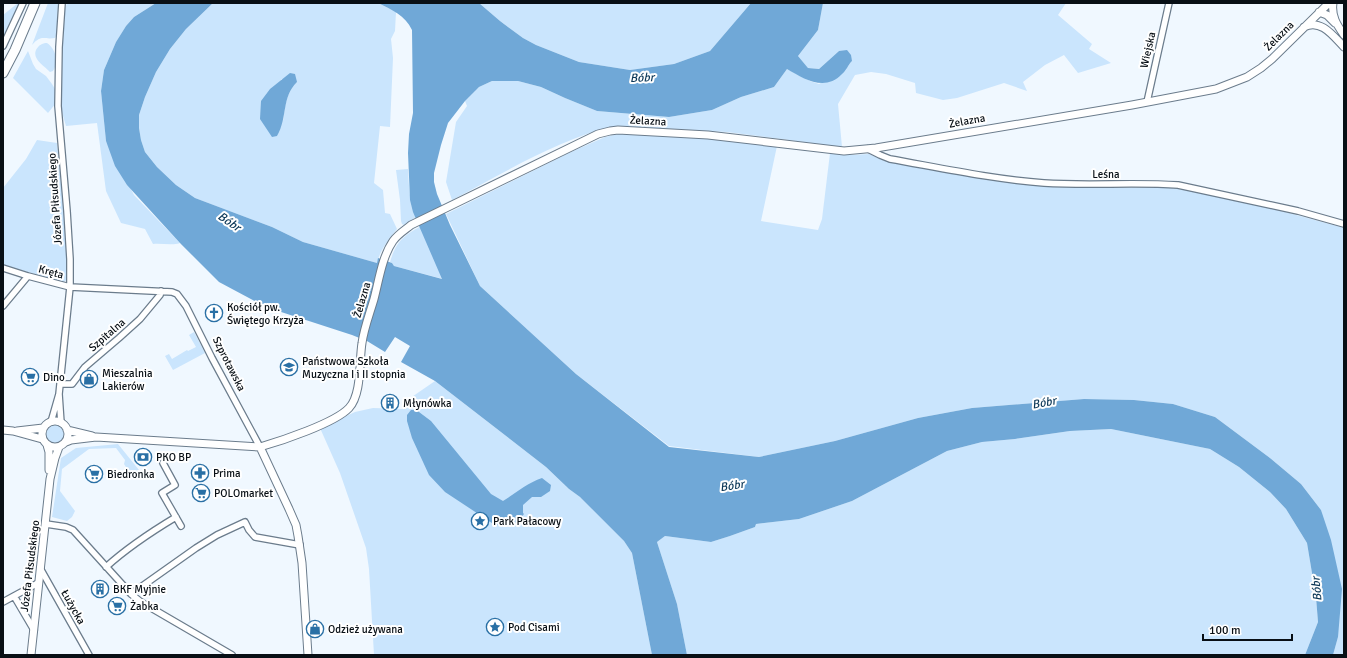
<svg xmlns="http://www.w3.org/2000/svg" width="1347" height="658" viewBox="0 0 1347 658" font-family="Signika,sans-serif">
<style>
.green{fill:#cae5fd;fill-rule:evenodd}
.water{fill:#70a8d7}
.lines{fill:none;stroke-linecap:round;stroke-linejoin:round}
.minor-casing{stroke:#6b7c8c;stroke-width:8}
.tertiary-casing{stroke:#6b7c8c;stroke-width:9}
.primary-casing{stroke:#6b7c8c;stroke-width:11}
.minor{stroke:#fff;stroke-width:5.5}
.tertiary{stroke:#fff;stroke-width:7}
.primary{stroke:#fff;stroke-width:9}
.labels{text-anchor:middle;dominant-baseline:central;stroke-width:4;stroke-linejoin:round;paint-order:stroke}
.street-label{font-size:11px;fill:#080f15;stroke:#fff}
.poi-label{font-size:11px;fill:#080f15;stroke:#fff;text-anchor:start}
.water-label{font-size:12px;font-style:italic;fill:#0b3757;stroke:#fff}
</style>
<rect width="100%" height="100%" fill="#f0f8ff"/>
<path class="green" d="M18 3H20L3 41V15Z
M48 3H58L57 34 55 38C43 40 42 34 32 45Z
M67 3H156L134 17 126 26 116 42 104 70 101 91 106 141 134 195 180 243C172 246 162 243 153 244L145 229 121 223 106 191 97 123 66 126 61 109V73L65 9Z
M213 3H378L396 12 395 31 391 39 393 58 390 127 380 126 374 183 383 190 385 213 390 214 397 229C389 239 380 250 377 263L303 242 272 227 195 198 176 185 157 167 145 152 141 140 139 128V115L145 97 156 72 170 49 186 29ZM281 79 297 82C286 93 285 106 283 121Z
M479 3H751L710 51 674 64 630 70 579 62 536 45 523 38 500 21Z
M823 3H1066L1058 15 1092 44 1089 49 1111 63 1078 73 1064 55 1045 65 1023 82 1027 91 1004 83 957 98 943 100 916 93 915 83 886 74 871 72 855 75 838 104 842 147 727 132 615 126C558 139 504 173 452 200L446 182 456 122 467 106 465 101 479 87 492 81H518L541 87 565 98 597 111 669 117 712 110 741 97 774 87 787 69 810 81 819 84 847 67 852 61 839 51 819 69 808 68 798 56 818 30Z
M47 43C56 49 59 62 53 71L50 72C44 66 32 59 36 50 39 45 42 43 47 43Z
M28 51 33 64 36 69 46 76 52 84 55 89 56 103 48 113 13 78Z
M619 134H649L709 137 777 146 761 221 818 230 822 219 830 153 852 155 869 154 882 160 910 164 969 176 1048 187 1171 188 1199 192 1278 210 1344 228V655H1333L1338 637 1321 510 1301 484 1270 458 1215 417 1173 404 1134 400 1084 399 972 408 918 418 835 441 759 457 669 446 576 374 480 286 446 214 571 152 605 137Z
M37 140 57 143C61 188 68 234 67 280L63 282 3 265V188L26 159Z
M408 169C409 185 409 203 416 217L404 225 402 224 401 221 400 200 396 170Z
M421 226 443 279 394 266 392 263 390 262C396 242 403 236 421 226Z
M194 332 205 353 173 370 165 356 169 354 172 359 187 350 188 351 196 347 189 335Z
M435 381 546 467 569 489 580 497 624 541 632 553 652 655H374L369 569 366 548 340 473 320 428 355 412 373 408 405 409 406 401Z
M46 434a9 9 0 1 1 18 0a9 9 0 1 1-18 0Z
M1111 429 1210 449 1239 467 1270 492 1286 509 1307 543 1316 597 1318 622 1305 655H687L677 604 657 542 665 536 711 542 730 536 755 527 756 524 799 519 852 501 947 451 982 442 1015 439 1070 431Z
M118 444 139 470 131 475 124 464 125 460 116 448 89 449 62 469 60 491 75 511 72 517 67 521 52 517 61 458 76 448Z"/>
<path class="water" d="M156 3H213L186 29 170 49 156 72 145 97 139 115V128L141 140 145 152 157 167 176 185 195 198 272 227 303 242 377 263 378 258 392 263 394 266 442 279 413 212 410 200 408 153 409 134 413 113 412 30C405 15 392 10 378 3H479L500 21 523 38 536 45 579 62 630 70 674 64 710 51 751 3H823L818 30 798 56 808 68 819 69 839 51 847 50 851 55 852 61C848 65 846 71 842 74 825 92 804 79 787 69L774 87 741 97 712 110 669 117 597 111 565 98 541 87 518 81H492L479 87 465 101 448 123 441 145 434 173V182L437 194 450 225 480 286 576 374 669 447 759 457 835 441 918 418 972 408 1084 399 1134 400 1173 404 1215 417 1270 458 1301 484 1321 510 1331 540 1342 589 1338 637 1333 655H1305L1318 622 1316 597 1307 543 1286 509 1270 492 1239 467 1210 449 1111 429 1070 431 1015 439 982 442 947 451 852 501 799 519 756 524 755 527 730 536 711 542 665 536 657 542 677 604 687 655H652L632 553 624 541 580 497 569 489 546 467 435 381 401 362 410 346 395 337 385 352 367 341 352 335 275 310 260 304 219 282 180 243 127 185 115 166 106 141 101 91 104 70 116 42 126 26 134 17Z
M290 73 295 74 297 82C281 98 288 117 277 136L272 137 260 119 261 101 270 89Z
M411 410H419V412L431 421 491 494 503 501C516 493 527 483 542 478L551 485 550 491 541 497H532L523 505V513L524 514 518 521 510 526 495 525 445 492 429 475 412 438 407 421V415Z"/>
<g class="lines">
<defs>
<path id="minor" d="M3 46 23 3
M1147 102 1169 3
M868 149 880 155 890 159C941 168 992 179 1044 183 1088 186 1133 182 1178 185L1298 211 1344 224
M3 268 28 276
M3 306 28 276 70 287 172 292 177 294 186 306 212 358 260 447
M60 384H72L85 367 119 338 140 319 160 295 161 291
M51 422 59 394
M61 423 59 394 70 287V259L67 211 58 106 59 47 62 3
M163 463 175 485 162 493 181 526
M46 524 66 527 73 530 131 594 141 602 232 655
M106 567C127 548 151 532 176 517
M40 568 89 655
M131 594 196 548 217 535 245 522 249 530 255 537 300 545
M14 596 34 630
M3 602 38 583"/>
<path id="tertiary" d="M1333 3C1331 16 1337 25 1344 35
M1319 12 1327 15 1335 23
M1304 27C1321 18 1334 37 1344 47
M42 434a13 13 0 1 1 26 0a13 13 0 1 1-26 0Z
M3 430 13 431 42 439
M67 430 92 436
M17 431 43 428
M66 442 71 440 96 437 260 447C281 441 335 423 349 408 362 394 359 361 362 343 364 328 370 313 374 299 379 280 382 257 393 241 398 234 405 230 411 225L598 134 610 131 618 130 708 135 844 151 876 148 1132 105 1216 89 1247 77 1261 68 1272 59 1329 3
M47 445 49 452V470
M260 447 289 509 296 525 298 536 302 563 308 655
M31 655 50 479 55 458 59 447"/>
<path id="primary" d="M3 73 15 50 35 3"/>
</defs>
<use href="#minor" class="minor-casing"/>
<use href="#tertiary" class="tertiary-casing"/>
<use href="#primary" class="primary-casing"/>
<use href="#minor" class="minor"/>
<use href="#tertiary" class="tertiary"/>
<use href="#primary" class="primary"/>
</g>
<defs>
<symbol id="church-ring" viewBox="-11 -11 22 22"><circle r="9.5" fill="#fff" stroke="#2a70a5" stroke-width="1.5"/><path d="M-1.2-6h2.4v3.5h3.3v2.4h-3.3V6h-2.4V-.1h-3.3v-2.4h3.3Z" fill="#2a70a5"/></symbol>
<symbol id="school-ring" viewBox="-11 -11 22 22"><circle r="9.5" fill="#fff" stroke="#2a70a5" stroke-width="1.5"/><path d="M0-5L7-2L0 1L-7-2ZM-4 1L0 2.5L4 1V4Q0 6-4 4Z" fill="#2a70a5"/></symbol>
<symbol id="supermarket-ring" viewBox="-11 -11 22 22"><circle r="9.5" fill="#fff" stroke="#2a70a5" stroke-width="1.5"/><path d="M-6-5.5h2.5l.6 2H6L4.5 2H-2.5L-4.4-4H-6ZM-1.5 3.2a1.3 1.3 0 1 0 .1 0ZM3 3.2a1.3 1.3 0 1 0 .1 0Z" fill="#2a70a5"/></symbol>
<symbol id="shop-ring" viewBox="-11 -11 22 22"><circle r="9.5" fill="#fff" stroke="#2a70a5" stroke-width="1.5"/><path d="M-5-2.5h2.3a2.7 3.5 0 0 1 5.4 0H5L5.5 6h-11ZM-1.5-2.5h3a1.5 2.3 0 0 0-3 0Z" fill="#2a70a5"/></symbol>
<symbol id="building-ring" viewBox="-11 -11 22 22"><circle r="9.5" fill="#fff" stroke="#2a70a5" stroke-width="1.5"/><path d="M-4-6H4V6H1V3H-1V6H-4ZM-2.5-4.3h1.7v1.8h-1.7ZM.8-4.3h1.7v1.8H.8ZM-2.5-1h1.7V.8h-1.7ZM.8-1h1.7V.8H.8Z" fill="#2a70a5"/></symbol>
<symbol id="bank-ring" viewBox="-11 -11 22 22"><circle r="9.5" fill="#fff" stroke="#2a70a5" stroke-width="1.5"/><path d="M-6-4H6V4H-6ZM0-2.3a2.3 2.3 0 1 0 0 4.6a2.3 2.3 0 1 0 0-4.6Z" fill="#2a70a5"/></symbol>
<symbol id="pharmacy-ring" viewBox="-11 -11 22 22"><circle r="9.5" fill="#fff" stroke="#2a70a5" stroke-width="1.5"/><path d="M-2-6h4v4h4v4h-4v4h-4v-4h-4v-4h4Z" fill="#2a70a5"/></symbol>
<symbol id="sight-ring" viewBox="-11 -11 22 22"><circle r="9.5" fill="#fff" stroke="#2a70a5" stroke-width="1.5"/><path d="M0-6L1.8-2.2L6-1.7L2.9 1.2L3.7 5.4L0 3.3L-3.7 5.4L-2.9 1.2L-6-1.7L-1.8-2.2Z" fill="#2a70a5"/></symbol>
</defs>
<g fill-rule="evenodd">
<use href="#church-ring" x="204" y="303" width="20" height="20"/>
<use href="#school-ring" x="279" y="357" width="20" height="20"/>
<use href="#supermarket-ring" x="20" y="367" width="20" height="20"/>
<use href="#shop-ring" x="79" y="369" width="20" height="20"/>
<use href="#building-ring" x="380" y="393" width="20" height="20"/>
<use href="#bank-ring" x="133" y="447" width="20" height="20"/>
<use href="#pharmacy-ring" x="190" y="463" width="20" height="20"/>
<use href="#supermarket-ring" x="84" y="464" width="20" height="20"/>
<use href="#supermarket-ring" x="191" y="483" width="20" height="20"/>
<use href="#sight-ring" x="470" y="511" width="20" height="20"/>
<use href="#building-ring" x="90" y="579" width="20" height="20"/>
<use href="#supermarket-ring" x="107" y="596" width="20" height="20"/>
<use href="#sight-ring" x="485" y="617" width="20" height="20"/>
<use href="#shop-ring" x="305" y="619" width="20" height="20"/>
</g>
<g class="labels">
<g class="street-label">
<text transform="translate(1279 36) rotate(-45)">Żelazna</text>
<text transform="translate(1148 50) rotate(-77)">Wiejska</text>
<text transform="translate(648 121) rotate(3)">Żelazna</text>
<text transform="translate(967 121) rotate(-10)">Żelazna</text>
<text x="1106" y="174">Leśna</text>
<text transform="translate(55 199) rotate(-94)">Józefa Piłsudskiego</text>
<text transform="translate(51 272) rotate(15)">Kręta</text>
<text transform="translate(362 300) rotate(-74)">Żelazna</text>
<text transform="translate(107 335) rotate(-41)">Szpitalna</text>
<text transform="translate(229 364) rotate(63)">Szprotawska</text>
<text transform="translate(30 566) rotate(-83)">Józefa Piłsudskiego</text>
<text transform="translate(73 607) rotate(61)">Łużycka</text>
</g>
<g class="poi-label">
<text x="227" y="307">Kościół pw.<tspan x="227" dy="13">Świętego Krzyża</tspan></text>
<text x="302" y="361">Państwowa Szkoła<tspan x="302" dy="13">Muzyczna I i II stopnia</tspan></text>
<text x="102" y="373">Mieszalnia<tspan x="102" dy="13">Lakierów</tspan></text>
<text x="43" y="377">Dino</text>
<text x="403" y="403">Młynówka</text>
<text x="156" y="457">PKO BP</text>
<text x="213" y="473">Prima</text>
<text x="107" y="474">Biedronka</text>
<text x="214" y="493">POLOmarket</text>
<text x="493" y="521">Park Pałacowy</text>
<text x="113" y="589">BKF Myjnie</text>
<text x="130" y="606">Żabka</text>
<text x="508" y="627">Pod Cisami</text>
<text x="328" y="629">Odzież używana</text>
</g>
<g class="water-label">
<text transform="translate(642 78) rotate(-2)">Bóbr</text>
<text transform="translate(229 222) rotate(34)">Bóbr</text>
<text transform="translate(1044 403) rotate(-11)">Bóbr</text>
<text transform="translate(732 486) rotate(-9)">Bóbr</text>
<text transform="translate(1317 589) rotate(-95)">Bóbr</text>
</g>
</g>
<rect width="1347" height="658" fill="none" stroke="#080f15" stroke-width="8"/>
<path d="M1203 634v6h89v-6" fill="none" stroke="#080f15" stroke-width="2"/>
<text x="1209" y="634" font-size="12" fill="#080f15" stroke="#ffffff" stroke-width="3" paint-order="stroke">100 m</text>
</svg>
